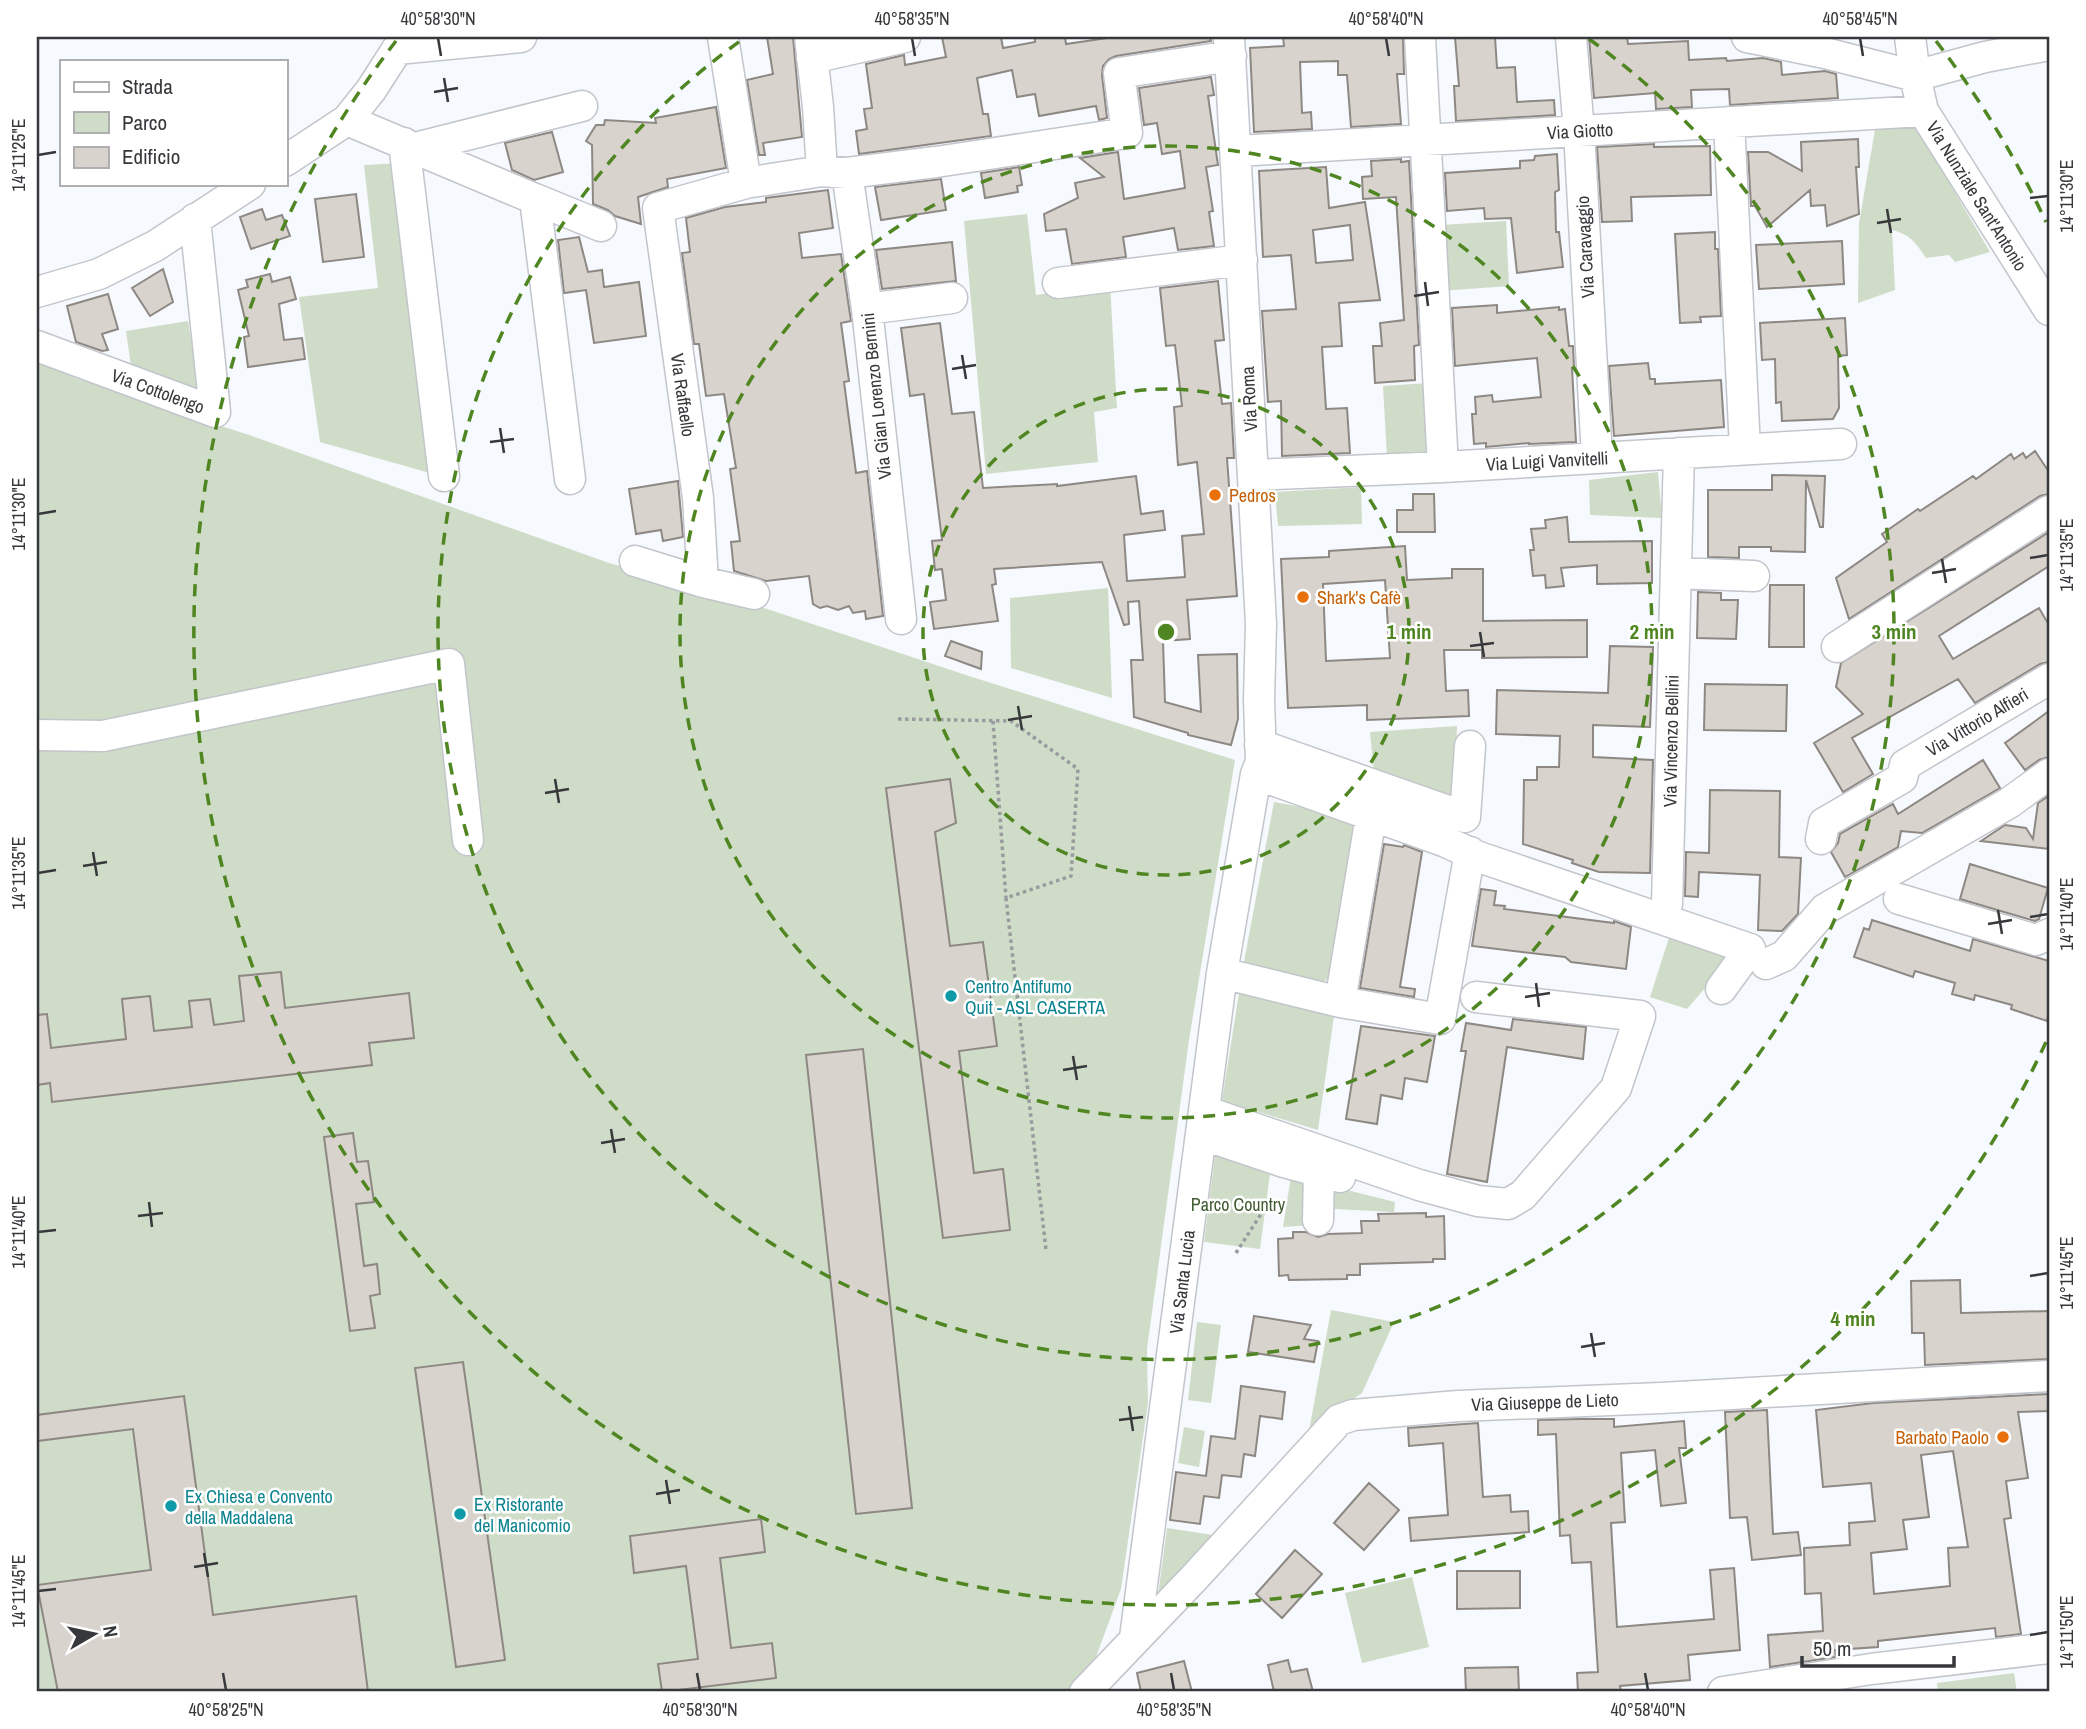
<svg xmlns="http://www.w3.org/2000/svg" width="2086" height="1729" viewBox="0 0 2086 1729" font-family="'Archivo Narrow',sans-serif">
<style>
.green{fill:#cfdcc8}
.building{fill:#d9d3ce;stroke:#8e8884;stroke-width:2;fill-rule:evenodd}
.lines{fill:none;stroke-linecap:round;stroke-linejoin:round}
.minor-casing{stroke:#c2c5cb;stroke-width:33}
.path{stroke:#999b9f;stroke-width:3.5;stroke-dasharray:3.5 3.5;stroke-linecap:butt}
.minor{stroke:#fff;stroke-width:30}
.ticks{fill:none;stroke:#37383b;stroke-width:2.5}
.ring{fill:none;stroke:#4f8621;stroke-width:3.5;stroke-dasharray:12 9}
.food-dot{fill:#e8710a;stroke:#fff;stroke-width:2.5}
.culture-dot{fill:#0f9aa8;stroke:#fff;stroke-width:2.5}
.labels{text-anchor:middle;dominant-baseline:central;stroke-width:5;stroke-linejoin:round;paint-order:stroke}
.street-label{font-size:18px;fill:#37383b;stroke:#fff}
.food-label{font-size:18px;fill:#c56008;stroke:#fff;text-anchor:start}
.culture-label{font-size:18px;fill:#0d838f;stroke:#fff;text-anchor:start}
.park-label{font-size:18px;fill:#415c32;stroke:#fff}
.centre{fill:#4f8621;stroke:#fff;stroke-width:3.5}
.ring-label{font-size:21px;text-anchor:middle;font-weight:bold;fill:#4f8621;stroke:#fff;stroke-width:5;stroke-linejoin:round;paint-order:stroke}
.neatline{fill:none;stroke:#37383b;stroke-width:2.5}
.ticks-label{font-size:18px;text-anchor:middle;fill:#37383b}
</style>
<rect width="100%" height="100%" fill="#f6f9fe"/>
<path class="green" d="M1916 126 1990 252 1955 262 1949 255 1926 258C1916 243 1910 234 1892 230L1895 290 1858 303 1859 223 1875 130Z
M401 163 437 475 320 442 299 297 378 288 364 165Z
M1027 214 1036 295 1110 284 1117 408 1094 412 1098 462 986 474 964 221Z
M1506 221 1509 286 1440 291 1441 225Z
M188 321 200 395 132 373 126 331Z
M37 359 75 378 252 436 609 563 725 595 969 676 1235 760 1189 1040 1147 1349 1148 1403 1121 1589 1093 1665 1069 1692H37Z
M1428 383 1432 454 1387 457 1383 386Z
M1658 472 1662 518 1590 515 1589 480Z
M1361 487 1362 524 1278 526 1275 492Z
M1108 588 1112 698 1011 668 1010 598Z
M1457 726 1454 799 1374 773 1370 732Z
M1274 802 1345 815 1354 824 1329 978 1323 982 1243 967Z
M1669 938 1731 958 1687 1009 1650 997Z
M1240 986 1335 1009 1318 1130 1222 1101Z
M1216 1147 1271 1166 1260 1249 1204 1242Z
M1291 1176 1395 1202 1394 1212 1313 1208 1312 1225 1283 1227Z
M1331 1310 1394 1322 1362 1393 1309 1431Z
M1197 1322 1221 1325 1211 1403 1188 1400Z
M1184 1427 1205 1431 1199 1467 1178 1463Z
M1167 1528 1213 1535 1158 1595Z
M1412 1577 1429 1647 1362 1663 1345 1593Z
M2014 1673 2017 1692H1938L1937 1683Z"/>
<path class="building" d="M767 37H793L802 137 763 143 765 155H759L747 80 773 74Z
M942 37H1001L1003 48 1035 42V37H1065L1066 44 1114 37H1210L1211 41 1116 56 1109 59 1103 66 1102 75 1107 118 1099 120 1096 106 1039 116 1035 94 1017 97 1012 70 977 78 983 114H988L991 136 859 154 856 131 867 129 864 109 872 108 866 64 904 55 905 65 946 57Z
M1283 37H1403L1404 74H1397L1401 124 1351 127 1347 75H1338V61L1300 62 1302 113 1311 112 1312 129 1254 132 1250 48 1284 46Z
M1455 37H1495L1497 68 1515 67 1517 102 1554 100 1555 115 1456 121 1454 86H1459Z
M1589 37H1627L1628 44 1688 41 1689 60 1726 58 1727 61 1763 58 1781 62 1782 75 1825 71 1836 74 1838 98 1730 105 1729 89 1691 90 1692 107 1656 109 1655 93 1594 98Z
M1211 77 1214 95 1208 96 1218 165 1206 167 1213 211 1209 212 1214 246 1178 250 1174 228 1123 237 1126 257 1072 264 1066 229 1046 231 1044 214 1078 198 1075 183 1104 177 1080 158 1118 152 1124 199 1185 188 1180 151 1162 154 1157 123 1144 125 1139 88Z
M716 107 726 168 667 179 668 187 638 197 641 224 615 216 608 210 593 204 592 145 586 141 596 125H604L605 120 656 123 655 118Z
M552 132 563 172 534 180 512 170 505 143Z
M1858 139 1859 167H1856L1859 214 1827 226 1825 205 1811 206 1810 190 1767 227 1755 206H1751L1748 152H1768L1802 171 1801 142Z
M1654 144V147L1710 146 1711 195 1631 197 1632 221 1602 222 1597 147Z
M1557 154 1559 190 1555 192 1556 232H1559L1563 267 1517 273 1511 218 1485 219 1484 208 1447 211 1445 173 1520 168V161L1534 160 1535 156Z
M1401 159V162L1409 161 1419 345 1414 346 1415 380 1375 383 1373 346H1382L1380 323 1404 320 1396 197 1363 199 1362 177 1372 176 1371 161Z
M1019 167 1022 185 1017 186 1018 192 985 198 981 173Z
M1326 167 1329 208 1365 202 1380 300 1339 303 1342 346 1322 347 1326 409 1347 408 1350 453 1282 456 1281 401 1268 402 1262 311 1296 309 1291 255 1263 257 1259 171ZM1350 225 1353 260 1316 263 1313 230Z
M941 179 946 210 881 220 875 187Z
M828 190 833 228 799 233 802 258 841 254 851 321 841 323 849 381 844 382 856 473 867 471 883 616 866 619 865 611 853 613 849 606 838 610 827 606 820 608 813 604 809 576 766 581 734 571 731 542 740 541 730 469 736 468 724 394 706 396 699 344H694L682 253 690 252 686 218 725 207 766 202V198Z
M356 194 364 257 323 262 315 199Z
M262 209 266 220 282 215 290 236 251 249 240 217Z
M1715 232V249H1718L1721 316 1700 317 1701 322 1680 323 1675 234Z
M579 237 588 272 602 270 604 287 639 282 646 336 594 343 586 290 564 293 558 240Z
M1842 241 1844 284 1759 289 1756 245Z
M952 242 956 281 882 289 876 250Z
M163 269 173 302 150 316 132 288Z
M270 274 272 282 290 277 296 299 279 304 284 340 302 338 305 359 248 367 244 337 249 336 238 290 248 287 246 280Z
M1218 281 1224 340 1215 341 1222 404 1231 403 1234 458H1227L1237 596 1187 600 1190 639 1163 641 1165 702 1201 712 1198 655 1237 654 1238 719 1231 745 1188 735V733L1134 717 1131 660H1143L1139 601 1128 602 1129 624 1124 625 1102 562 994 569 996 584 992 585 998 621 934 629 930 602 946 600 942 569 935 570 932 541 942 540 924 394 910 396 901 328 940 323 952 414 974 412 983 488 1057 484V486L1136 476 1141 514 1163 511 1165 530 1124 535 1127 581 1185 577 1182 536 1204 534 1197 462 1178 465 1174 407 1182 406 1175 345 1166 346 1160 288Z
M108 294 118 329 102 334 108 350 102 351 76 342 67 306Z
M1497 305V313L1559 307V310L1565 309 1569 346H1573L1574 368H1572L1576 442 1529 444V443L1486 447V443L1474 444 1472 414H1476L1475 397 1492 395 1493 402 1541 397 1537 358 1455 366 1452 308Z
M1845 318 1847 355 1838 356 1839 408 1833 419 1782 421 1781 402 1776 403 1775 359 1762 360 1760 323Z
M1648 363 1650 379H1655V384L1721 380 1724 427 1614 436 1609 366Z
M2035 451 2049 472V494L2040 496 1849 619 1836 578 1887 542 1882 534 1918 509 1920 511 1973 476 1976 479 2011 454 2014 459 2023 453 2026 458Z
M1772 475 1825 476 1823 527H1820L1806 480 1805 552 1771 551V547H1739V558L1708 557V490H1772Z
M678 481 683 537 663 541 661 530 636 534 629 489Z
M1413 494H1434L1435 532H1397V510H1413Z
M1567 517 1569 542 1652 541V583L1597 584V565L1561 568 1564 586 1546 588 1545 575 1533 576 1530 550H1534L1531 529 1546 528 1545 520Z
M2049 532V566L1939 636 1953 659 2039 608 2049 625V662L2040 664 1975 703 1958 679 1852 738 1873 774 1843 792 1814 743 1863 714 1836 687 1841 663Z
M1405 546 1407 580 1452 578V569H1483V621L1587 620V657L1482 658V650H1444L1446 691 1468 690 1469 716 1367 720V705L1288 708 1281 559 1329 557V551ZM1385 580 1390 658 1326 661 1323 584Z
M1770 585H1804V647H1769Z
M1698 592 1721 593V600H1738L1736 639 1697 638Z
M951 641 982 652 981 669 945 656Z
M1610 646 1653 647 1650 727 1593 725V757L1653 760 1650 873 1599 872 1572 863 1573 860 1523 844 1524 780H1537V767H1559L1560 736 1496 734 1497 690 1608 693Z
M1705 684 1787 685 1786 731 1704 730Z
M2049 711V757L2039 760 2025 770 2005 743Z
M1983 760 2000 788 1922 833 1901 831 1898 847 1845 877 1831 852 1838 843 1840 834 1893 804 1898 814Z
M950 779 956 823 935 832 950 946 983 942 997 1046 959 1051 974 1173 1003 1169 1010 1230 943 1238 886 788Z
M1710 790 1780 791 1779 857 1801 858 1798 914 1782 931 1758 930 1760 875 1699 872 1698 897 1685 896 1686 852 1709 853Z
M2047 797H2049V849L1981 841 2005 825 2026 828 2033 839 2038 803Z
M1384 844 1403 847 1404 845 1422 852 1400 987 1415 989 1414 997 1360 988Z
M1970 864 2048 888 2039 919 2035 921 1960 899Z
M1481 889 1496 891 1494 905 1505 906 1504 909 1614 923V921L1631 927 1626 969 1571 962 1565 957 1472 946Z
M1872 920 1970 951 1973 939 2049 961V1012L2047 1021 2011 1009 2012 1005 1975 995 1974 1000 1952 994 1955 983 1915 971 1913 977 1854 957 1864 928 1869 930Z
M281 972 285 1008 409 993 414 1038 369 1043 372 1065 52 1102 50 1083 37 1085V1015L47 1014 51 1048 126 1039 122 999 150 996 154 1031 192 1027 189 1001 210 999 214 1025 244 1021 239 976Z
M1513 1019 1586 1027 1583 1059 1507 1047 1487 1182 1447 1174 1466 1051H1461L1466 1023 1511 1030Z
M1361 1026 1435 1036 1427 1082 1405 1078 1402 1099 1381 1095 1377 1124 1346 1119Z
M863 1049 912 1508 856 1514 806 1055Z
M353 1133 357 1162 368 1161 374 1202 356 1204 364 1266 377 1264 380 1294 370 1296 375 1328 350 1331 324 1137Z
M1426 1213V1217L1444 1216 1445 1259H1433V1262L1360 1264V1275H1347V1279L1289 1280 1288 1275 1279 1276 1278 1239 1293 1238V1232H1306L1318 1237 1328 1234 1362 1233 1361 1221H1379L1378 1214Z
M1960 1280 1961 1313 2049 1311V1359L1925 1365 1924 1333H1912L1911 1281Z
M1254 1316 1311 1325 1304 1339 1318 1341 1314 1362 1248 1352Z
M463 1362 505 1660 456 1667 415 1368Z
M1241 1386 1285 1392 1282 1419 1260 1416 1255 1456 1244 1454 1241 1477 1222 1475 1219 1498 1204 1496 1200 1524 1170 1520 1176 1472 1206 1476 1211 1436 1235 1439Z
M2049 1394V1411L2018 1412 2028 1478 2006 1481 2011 1518 2004 1519 2021 1634 1996 1637 1995 1628 1878 1641V1647L1835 1650 1836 1657 1770 1667 1768 1635 1823 1631 1821 1593 1805 1594 1804 1548 1850 1545 1849 1523 1875 1521 1871 1483 1823 1487 1816 1410 1873 1403ZM1953 1451 1968 1547 1948 1548 1950 1586 1874 1594 1871 1553 1907 1549 1903 1520 1929 1517 1921 1455Z
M184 1396 213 1615 356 1596 368 1692H58L37 1585 151 1570 133 1429 37 1441V1415Z
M1767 1410 1773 1534 1798 1532 1801 1555 1752 1560 1747 1517 1730 1518 1725 1412Z
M1581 1419H1614V1427L1684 1421 1686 1448H1679L1686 1503 1661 1506 1655 1450 1621 1453 1625 1522 1611 1523 1617 1627 1714 1619 1710 1570 1734 1568 1740 1650 1688 1655 1690 1680 1620 1686 1621 1692H1578L1577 1673 1598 1672 1591 1562 1572 1563 1570 1535 1560 1536 1556 1434 1538 1435V1420Z
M1478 1423 1483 1497 1510 1495 1511 1512 1528 1511 1529 1532 1411 1541 1409 1518 1448 1515 1443 1443 1409 1446 1408 1428Z
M1369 1483 1399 1510 1364 1550 1334 1523Z
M761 1519 765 1552 720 1558 731 1648 772 1643 776 1678 662 1692 658 1664 698 1659 686 1566 634 1573 630 1536Z
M1295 1550 1322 1574 1282 1618 1256 1594Z
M1457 1571H1520V1608L1457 1609Z
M1288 1660 1291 1672 1307 1669 1313 1692H1274L1268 1665Z
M1184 1661 1192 1692H1141L1137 1673Z
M1518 1667 1519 1692H1466L1465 1668Z"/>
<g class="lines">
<defs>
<path id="minor" d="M723 37 746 183
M810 37 818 107 822 171
M1420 37 1443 467
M1571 37 1579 131 1597 458
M1747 37 1825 53 1915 76 1985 57 2049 45
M1910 37 1915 76 1923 111 2049 310
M397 49 521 37
M812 58 905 37
M347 120 535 199 570 479
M1729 122 1745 449
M404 143 444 476
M415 148 582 106
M1236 151 1923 111
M285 161 347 120 371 90 405 37
M847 173 867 309 901 619
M535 199 601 226
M1058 283 1242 260
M37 292 99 274 155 246 250 184
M867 309 952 298
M37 346 215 412 195 219
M1253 475 1443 467 1841 444
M635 561 703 582 754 594
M1676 573 1754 576
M703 582 698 498 658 208 746 183 822 171 847 173 936 162 1127 133 1119 73 1231 56
M1837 647 2049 511
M37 735 103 736 449 664 468 840
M1260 745 1465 817 1470 746
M1256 774 1446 842 1479 857 1750 949 1721 989
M1821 839 1824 823 1902 778 1905 765 2049 679
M1899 899 2036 940 2049 934
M1667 904 1679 453
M1766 964 1784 956 1825 909 2009 803 2049 774
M1222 973 1340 1002 1440 1019 1470 852
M1340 1002 1371 816
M1204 1111 1419 1185 1478 1201 1508 1204 1523 1195 1616 1088 1640 1016 1476 997
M1210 1137 1284 1162 1340 1177
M1318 1220 1319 1171
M1135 1638 1222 973 1256 774 1261 762 1259 699 1261 624 1229 37
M1085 1692 1194 1578 1339 1420 1353 1415 1458 1406 1661 1398 2049 1376
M1723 1692 1871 1669 2049 1648"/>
</defs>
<use href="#minor" class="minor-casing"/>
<path class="path" d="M898 719 1011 721 1078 769 1071 876 1006 898 1046 1250
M993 721 1006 898
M1236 1253 1261 1214 1275 1199"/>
<use href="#minor" class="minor"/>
</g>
<path class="ticks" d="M438 38 441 56M912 38 915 56M1386 38 1389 56M1860 38 1863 56M444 78 448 102M434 92 458 88M38 155 56 152M2030 198 2048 196M1887 209 1891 233M1877 223 1901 219M1425 282 1428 306M1414 296 1439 292M962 355 966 379M952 369 976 365M500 428 504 453M490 442 514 439M38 514 56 511M2030 558 2048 555M1942 559 1946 583M1932 573 1956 569M1480 632 1484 657M1470 646 1494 643M1018 706 1022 730M1008 720 1032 716M555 779 559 803M545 793 569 789M93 852 97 876M83 866 107 862M38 873 56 870M1998 910 2002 934M2030 917 2048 914M1988 924 2012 920M1536 983 1539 1007M1525 997 1550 993M1073 1056 1077 1080M1063 1070 1087 1066M611 1129 615 1153M601 1143 625 1139M149 1202 152 1227M138 1216 163 1213M38 1232 56 1230M2030 1276 2048 1273M1591 1333 1595 1357M1581 1347 1605 1343M1129 1406 1133 1431M1119 1420 1143 1417M666 1480 670 1504M656 1494 680 1490M204 1553 208 1577M194 1567 218 1563M38 1591 56 1589M2030 1635 2048 1632M223 1673 226 1690M697 1673 700 1690M1171 1673 1174 1690M1645 1673 1648 1690"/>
<g class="ring">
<circle cx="1166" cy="632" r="243"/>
<circle cx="1166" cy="632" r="486"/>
<path d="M1589 39A728 728 0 1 1 743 39"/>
<path d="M2046 1042A971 971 0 1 1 396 41M1936 41A971 971 0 0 1 2046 222"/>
</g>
<g class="food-dot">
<circle cx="1215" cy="495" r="7"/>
<circle cx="1303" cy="597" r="7"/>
<circle cx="2003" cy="1437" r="7"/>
</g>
<g class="culture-dot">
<circle cx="951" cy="996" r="7"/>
<circle cx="171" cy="1506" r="7"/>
<circle cx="460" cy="1514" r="7"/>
</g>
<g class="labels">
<g class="street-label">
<text transform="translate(1580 131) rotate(-3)">Via Giotto</text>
<text transform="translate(1977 196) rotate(58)">Via Nunziale Sant'Antonio</text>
<text transform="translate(1585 247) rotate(-93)">Via Caravaggio</text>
<text transform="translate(158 391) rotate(20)">Via Cottolengo</text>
<text transform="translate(683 395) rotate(82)">Via Raffaello</text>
<text transform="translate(876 396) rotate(-96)">Via Gian Lorenzo Bernini</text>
<text transform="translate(1249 399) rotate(-93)">Via Roma</text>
<text transform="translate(1547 461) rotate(-3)">Via Luigi Vanvitelli</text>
<text transform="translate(1977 722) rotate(-31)">Via Vittorio Alfieri</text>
<text transform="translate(1671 741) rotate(-89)">Via Vincenzo Bellini</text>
<text transform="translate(1182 1282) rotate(-83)">Via Santa Lucia</text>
<text transform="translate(1545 1402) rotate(-2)">Via Giuseppe de Lieto</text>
</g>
<g class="food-label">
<text x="1229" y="495">Pedros</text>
<text x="1317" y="597">Shark's Cafè</text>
<text x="1989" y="1437" text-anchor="end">Barbato Paolo</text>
</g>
<g class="culture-label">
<text x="965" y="986">Centro Antifumo<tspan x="965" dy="21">Quit - ASL CASERTA</tspan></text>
<text x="185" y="1496">Ex Chiesa e Convento<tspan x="185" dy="21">della Maddalena</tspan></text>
<text x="474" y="1504">Ex Ristorante<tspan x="474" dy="21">del Manicomio</tspan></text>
</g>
<g class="park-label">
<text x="1238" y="1204">Parco Country</text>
</g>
</g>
<circle cx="1166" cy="632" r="10" class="centre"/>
<g class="ring-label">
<text x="1409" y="639">1 min</text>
<text x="1652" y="639">2 min</text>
<text x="1894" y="639">3 min</text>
<text x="1853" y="1326">4 min</text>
</g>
<rect width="2086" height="1729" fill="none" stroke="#ffffff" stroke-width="77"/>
<rect x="60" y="60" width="228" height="126" fill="#ffffff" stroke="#afafb1" stroke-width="2"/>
<rect x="74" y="82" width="35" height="10" fill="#ffffff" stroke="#afafb1" stroke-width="2"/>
<text x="122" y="94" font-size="21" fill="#37383b">Strada</text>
<rect x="74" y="112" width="35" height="21" fill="#cfdcc8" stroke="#afafb1" stroke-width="2"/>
<text x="122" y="130" font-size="21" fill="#37383b">Parco</text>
<rect x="74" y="147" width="35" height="21" fill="#d9d3ce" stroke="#afafb1" stroke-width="2"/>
<text x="122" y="164" font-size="21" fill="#37383b">Edificio</text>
<g transform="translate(94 1634) rotate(81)" stroke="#ffffff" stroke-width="5" paint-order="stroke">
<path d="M0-5L12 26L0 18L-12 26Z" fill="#37383b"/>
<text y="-10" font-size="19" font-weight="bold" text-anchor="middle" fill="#37383b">N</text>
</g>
<path d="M1802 1656v10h152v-10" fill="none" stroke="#37383b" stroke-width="3.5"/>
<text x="1813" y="1656" font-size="21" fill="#37383b" stroke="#ffffff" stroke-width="5" paint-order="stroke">50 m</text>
<rect x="38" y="38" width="2010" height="1652" class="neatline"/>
<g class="ticks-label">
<text x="438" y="25">40°58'30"N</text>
<text x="912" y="25">40°58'35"N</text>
<text x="1386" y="25">40°58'40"N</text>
<text x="1860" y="25">40°58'45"N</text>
<text transform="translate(19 155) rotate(-90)" y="6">14°11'25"E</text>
<text transform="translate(2067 196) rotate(-90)" y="6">14°11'30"E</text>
<text transform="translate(19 514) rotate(-90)" y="6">14°11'30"E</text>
<text transform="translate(2067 555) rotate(-90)" y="6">14°11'35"E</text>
<text transform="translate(19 873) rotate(-90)" y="6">14°11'35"E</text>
<text transform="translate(2067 914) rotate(-90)" y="6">14°11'40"E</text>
<text transform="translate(19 1232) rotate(-90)" y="6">14°11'40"E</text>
<text transform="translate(2067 1273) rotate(-90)" y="6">14°11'45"E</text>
<text transform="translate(19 1591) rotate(-90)" y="6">14°11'45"E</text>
<text transform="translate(2067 1632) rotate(-90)" y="6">14°11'50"E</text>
<text x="226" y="1716">40°58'25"N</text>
<text x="700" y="1716">40°58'30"N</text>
<text x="1174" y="1716">40°58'35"N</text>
<text x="1648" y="1716">40°58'40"N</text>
</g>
</svg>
